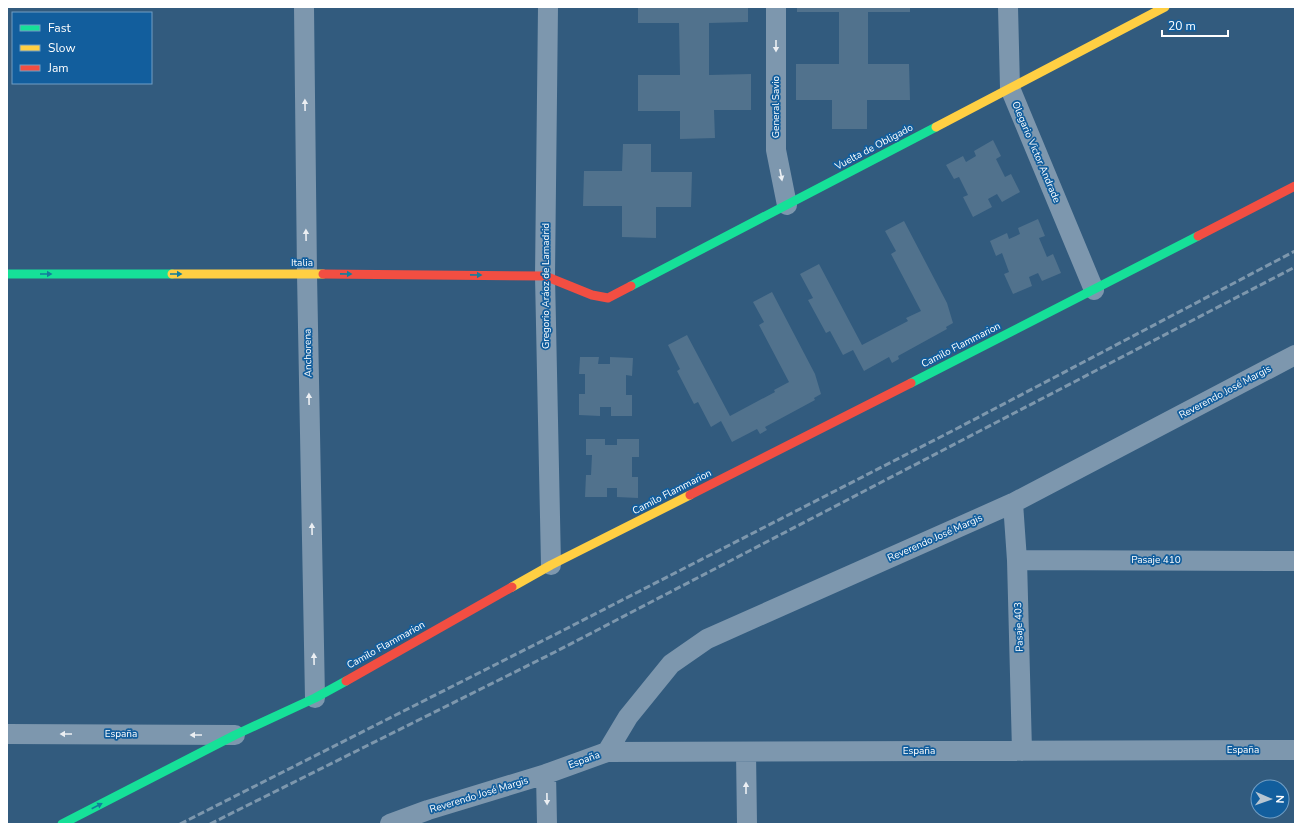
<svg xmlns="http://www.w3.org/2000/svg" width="1302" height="831" viewBox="0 0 1302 831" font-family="'Nunito Sans',sans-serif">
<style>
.building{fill:#51728d}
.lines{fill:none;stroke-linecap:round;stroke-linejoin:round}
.street{stroke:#7d97ae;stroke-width:20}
.fast{stroke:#16e098;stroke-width:9}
.slow{stroke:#ffcf43;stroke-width:9}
.jam{stroke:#f24e42;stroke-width:9}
.rail{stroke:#7d97ad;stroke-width:3;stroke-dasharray:7 3;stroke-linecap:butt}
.oneway{fill:#eceff3}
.oneway2{fill:#137e9c}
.labels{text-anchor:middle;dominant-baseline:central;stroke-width:3.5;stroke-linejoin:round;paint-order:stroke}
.street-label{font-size:10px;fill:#fff;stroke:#125e9d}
</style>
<rect width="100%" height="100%" fill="#325b7e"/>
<path class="building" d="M638 7H748V22L709 23V75L751 74V110H714L715 138 680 139V111H638V75H680L679 23H638Z
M797 7H910V12H868V64H909L910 100H867V129H832V100H796V64H839V12H797Z
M993 140 1001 156 996 159 1005 177 1011 174 1020 192 1002 202 997 194 988 199 992 207 973 217 963 197 968 195 959 177 954 179 946 165 963 156 966 162 976 156 974 151Z
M623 144H651V172H692L691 207H656V238L622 237V206H583L584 171H622Z
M1038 219 1045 236 1039 238 1047 257 1053 254 1061 273 1042 281 1038 273 1029 277 1032 286 1013 294 1004 274 1009 272 1002 253 996 256 990 241 1007 233 1009 239 1020 234 1018 228Z
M904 221 947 303 953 323 946 327 947 329 898 356 899 359 892 363 889 357 864 371 853 350 843 355 830 331 826 333 808 300 813 298 800 274 819 264 862 345 908 321 906 318 921 311 891 254 896 251 885 231Z
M772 292 815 374 821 394 814 398 815 400 765 427 767 430 760 434 757 429 732 442 721 421 711 427 698 402 694 404 677 371 680 369 668 345 687 335 730 416 775 392 774 390 789 382 759 325 764 322 753 302Z
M580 357H599L598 364H610V357L633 358 632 376 626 375V395H632V416H611V407H600V416L579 415V394H585V374H579Z
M586 439H605V445H617V439H639V457H632V477H638V498L617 497V488H607V497H585L586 475H591L592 455H586Z"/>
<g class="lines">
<path class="street" d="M304 7 307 274 315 698
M548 7 545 276 551 565
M776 7V150L787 205
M1008 7 1010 88 1094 290
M1013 503 1017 560 1022 751
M1017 560 1295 561
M7 734 235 735
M607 752 628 717 671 664 707 639 1013 503 1295 355
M746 752 747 824
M546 774 547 824
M390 824 428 810 546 774 607 752 1295 750"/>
<path class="fast" d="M7 274H172
M631 286 936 127
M911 383 1198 236
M62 824 235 735 315 698 346 681"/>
<path class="slow" d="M936 127 1165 7
M172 274H323
M512 587 551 565 690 495"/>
<path class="jam" d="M1198 236 1295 186
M323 274 545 276 592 295 608 298 631 286
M690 495 911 383
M346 681 512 587"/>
<path class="rail" d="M180 824 554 635 956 429 1295 251
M210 824 555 652 1295 267"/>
</g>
<defs><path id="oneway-solid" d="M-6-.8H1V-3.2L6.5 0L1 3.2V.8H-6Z"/></defs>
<g class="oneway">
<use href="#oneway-solid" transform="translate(776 46) rotate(90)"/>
<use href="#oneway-solid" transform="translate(305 105) rotate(-91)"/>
<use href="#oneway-solid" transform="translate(781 175) rotate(79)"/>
<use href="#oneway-solid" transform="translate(306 235) rotate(-91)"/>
<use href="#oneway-solid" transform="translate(309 399) rotate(-91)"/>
<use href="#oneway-solid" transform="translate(312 529) rotate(-91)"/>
<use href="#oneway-solid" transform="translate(314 659) rotate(-91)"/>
<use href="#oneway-solid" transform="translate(66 734) rotate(-180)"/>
<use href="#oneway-solid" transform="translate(196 735) rotate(-180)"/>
<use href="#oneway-solid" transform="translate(746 788) rotate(-90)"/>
<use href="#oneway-solid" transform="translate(547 799) rotate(89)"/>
</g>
<g class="oneway2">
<use href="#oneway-solid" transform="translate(46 274)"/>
<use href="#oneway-solid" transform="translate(176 274)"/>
<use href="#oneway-solid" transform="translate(346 274) rotate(1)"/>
<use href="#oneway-solid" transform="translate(476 275) rotate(1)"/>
<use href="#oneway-solid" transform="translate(97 806) rotate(-27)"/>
</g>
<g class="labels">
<g class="street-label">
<text transform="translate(776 107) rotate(-90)">General Savio</text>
<text transform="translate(874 147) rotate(-28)">Vuelta de Obligado</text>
<text transform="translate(1036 152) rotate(67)">Olegario Victor Andrade</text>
<text x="302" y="263">Italia</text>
<text transform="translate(546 286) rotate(-90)">Gregorio Aráoz de Lamadrid</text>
<text transform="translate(961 345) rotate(-27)">Camilo Flammarion</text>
<text transform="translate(308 353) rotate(-91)">Anchorena</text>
<text transform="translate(1225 392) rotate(-28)">Reverendo José Margis</text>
<text transform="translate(672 492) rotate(-27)">Camilo Flammarion</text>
<text transform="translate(935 538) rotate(-24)">Reverendo José Margis</text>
<text x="1156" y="560">Pasaje 410</text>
<text transform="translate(1019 627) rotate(-92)">Pasaje 403</text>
<text transform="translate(386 645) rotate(-29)">Camilo Flammarion</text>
<text x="121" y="734">España</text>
<text x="1243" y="750">España</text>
<text x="919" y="751">España</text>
<text transform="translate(584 760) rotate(-20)">España</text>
<text transform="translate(479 795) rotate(-17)">Reverendo José Margis</text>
</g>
</g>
<rect width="1302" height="831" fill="none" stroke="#ffffff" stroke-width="16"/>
<rect x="12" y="12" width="140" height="72" fill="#125e9d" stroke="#719ec4"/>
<rect x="20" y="25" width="20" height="6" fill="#16e098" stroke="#719ec4"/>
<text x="48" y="32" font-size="12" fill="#ffffff">Fast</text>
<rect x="20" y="45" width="20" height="6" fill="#ffcf43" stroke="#719ec4"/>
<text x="48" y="52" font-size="12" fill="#ffffff">Slow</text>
<rect x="20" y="65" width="20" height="6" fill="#f24e42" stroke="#719ec4"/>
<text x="48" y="72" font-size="12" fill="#ffffff">Jam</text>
<g transform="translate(1270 799) rotate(92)"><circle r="19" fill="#125e9d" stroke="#719ec4"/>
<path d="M0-3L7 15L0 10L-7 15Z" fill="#b7c6d2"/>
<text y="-6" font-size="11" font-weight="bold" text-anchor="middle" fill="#ffffff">N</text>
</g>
<path d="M1162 30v6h66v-6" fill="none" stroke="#ffffff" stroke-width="2"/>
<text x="1168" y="30" font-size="12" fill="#ffffff" stroke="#125e9d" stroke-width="3" paint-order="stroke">20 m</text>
</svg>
